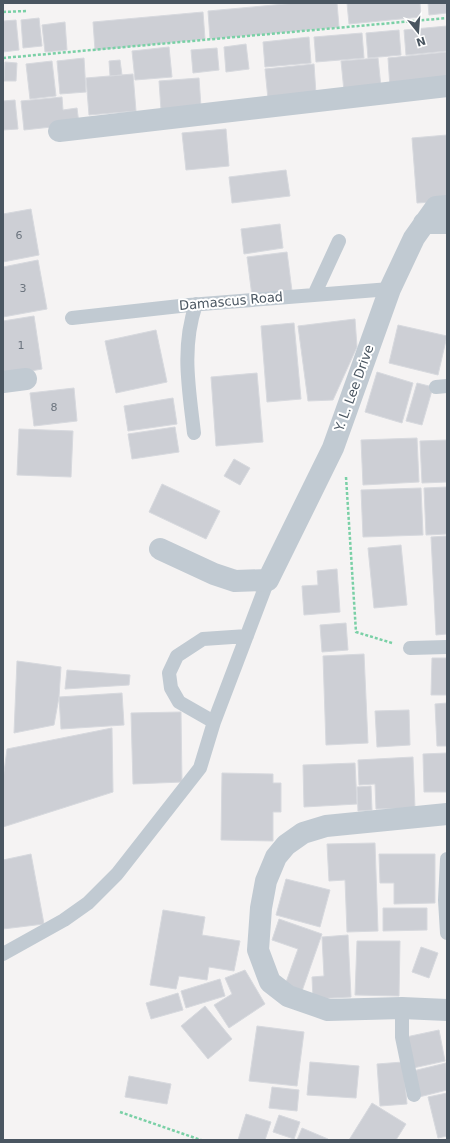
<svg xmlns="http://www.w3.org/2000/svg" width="450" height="1143" viewBox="0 0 450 1143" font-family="'DejaVu Sans',sans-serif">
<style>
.building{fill:#cdcfd5;stroke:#d7d9de}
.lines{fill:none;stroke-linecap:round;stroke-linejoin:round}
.path{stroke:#7ad0a6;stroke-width:2.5;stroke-dasharray:3 2;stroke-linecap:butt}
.lane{stroke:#c1cad2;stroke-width:14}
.street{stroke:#c1cad2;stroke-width:22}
.labels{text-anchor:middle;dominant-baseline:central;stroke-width:4;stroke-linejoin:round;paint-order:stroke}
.number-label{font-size:11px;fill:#6b747e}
.street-label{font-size:13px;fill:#4a5661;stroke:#fff}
</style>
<rect width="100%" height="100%" fill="#f5f3f3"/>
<path class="building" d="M296 3H337L339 27 210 39 208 11Z
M347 3H420L421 17 349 24Z
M428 3H447V13L429 15Z
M203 12 205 39 95 50 93 22Z
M39 18 42 46 23 48 21 20Z
M16 20 19 50 3 52V21Z
M65 22 67 50 45 52 42 25Z
M447 26V51L406 55 404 30Z
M399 30 401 55 368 58 366 33Z
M362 33 364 58 316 62 314 37Z
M309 37 311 63 265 67 263 42Z
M246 44 249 69 226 72 224 47Z
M169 47 172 77 135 80 132 51Z
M217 48 219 70 193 73 191 50Z
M447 52V83L390 88 388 58Z
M84 58 86 92 60 94 57 61Z
M378 58 381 87 344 91 341 61Z
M120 60 122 75 110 76 109 61Z
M52 61 56 96 30 99 26 64Z
M5 62 17 63 16 81H4Z
M314 64 316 94 268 99 265 69Z
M133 74 136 111 89 115 86 78Z
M199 78 201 107 161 110 159 81Z
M62 97 63 110 77 108 79 124 24 130 21 101Z
M15 100 18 129 3 130V101Z
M226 129 229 166 186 170 182 133Z
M447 135V201L417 203 412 138Z
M286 170 290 196 232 203 229 177Z
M31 209 39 255 3 262V214Z
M280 224 283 248 244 254 241 229Z
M287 252 292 291 252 296 247 257Z
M38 260 47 309 3 317V267Z
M34 316 42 369 3 376V321Z
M355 319 357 347 333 400 308 401 298 326Z
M294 323 301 399 267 402 261 326Z
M398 325 447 336 438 375 389 363Z
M156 330 167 382 116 393 105 341Z
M377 372 413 383 402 423 365 412Z
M257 373 263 442 216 446 211 377Z
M417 383 433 387 422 425 406 421Z
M74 388 77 421 34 426 30 393Z
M173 398 177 424 128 431 124 406Z
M175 427 179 452 132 459 128 434Z
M19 429 73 431 71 477 17 475Z
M417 438 419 482 363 485 361 440Z
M447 440V482L422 483 420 441Z
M234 459 250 468 240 485 224 476Z
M162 484 220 511 206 539 149 512Z
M447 487V534L426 535 424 488Z
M421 488 423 535 363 537 361 490Z
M447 536V634L436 635 431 537Z
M401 545 407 605 374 608 368 548Z
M337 569 340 612 304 615 302 586 318 585 317 571Z
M346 623 348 650 322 652 320 625Z
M364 654 368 743 326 745 323 656Z
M432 658H447V695H431Z
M17 661 61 667 59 697 54 725 14 733Z
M67 670 130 675 129 685 65 689Z
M122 693 124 725 61 729 59 697Z
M447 703V746H437L435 704Z
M409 710 410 745 377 747 375 711Z
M181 712 182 782 133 784 131 713Z
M112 728 113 792 3 827V780L7 749Z
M447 753V792H424L423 754Z
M413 757 415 808 376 809 375 784 359 785 358 760Z
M355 763 357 804 304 807 303 765Z
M222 773 273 774V783H281V812H273V841L221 840Z
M371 786 372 810 358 811 357 787Z
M375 843 378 931 347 932 345 880 329 881 327 844Z
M31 854 44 924 3 929V860Z
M379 854H435V903L394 904V883H380Z
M286 879 330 890 320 927 276 915Z
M383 908H427V930L383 931Z
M163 910 205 917 202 935 240 941 234 971 209 967 207 980 179 976 176 989 150 985Z
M279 919 322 934 302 991 285 985 298 949 272 940Z
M348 935 351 997 313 999 312 977 324 976 322 937Z
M357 941H400L399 996 355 995Z
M421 947 438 953 429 978 412 972Z
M245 970 265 1004 229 1028 214 1005 232 994 225 978Z
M220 979 225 996 186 1008 181 991Z
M178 993 183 1010 151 1019 146 1003Z
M205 1006 232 1039 208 1059 181 1026Z
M257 1026 304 1032 297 1086 249 1081Z
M439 1030 445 1061 413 1068 406 1037Z
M310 1062 359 1066 356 1098 307 1095Z
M403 1062 407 1104 380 1106 377 1064Z
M446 1063 447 1090 419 1097 413 1071Z
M129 1076 171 1084 167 1104 125 1097Z
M272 1087 299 1090 297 1111 269 1108Z
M447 1093V1136L438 1138 428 1097Z
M372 1103 406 1124 396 1140H349Z
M246 1114 271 1122 265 1140H238Z
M279 1115 300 1122 294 1139 273 1132Z
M302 1128 328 1139V1140H297Z"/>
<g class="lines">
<path class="path" d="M3 12 26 11
M3 58 447 18
M346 477 356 632 392 643
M120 1112 201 1140"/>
<path class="lane" d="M315 293 339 241
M72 318 189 305 390 289
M436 387 447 386
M194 433C189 389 181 348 196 304
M410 648 447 647
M214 722 179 702 171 688 169 673 177 656 203 639 247 636
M447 859 445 900 447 933
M3 954 64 920 88 903 117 874 200 768 214 722 268 580
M402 1008V1037L414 1095"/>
<path class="street" d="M59 131 447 86
M424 223H447
M3 382 26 379
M160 549 214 574 235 581 268 580 333 448 390 289 414 238 436 207 447 206
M447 814 326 826 303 833 286 845 276 857 266 881 261 908 258 950 270 982 288 996 328 1010 402 1008 447 1010"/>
</g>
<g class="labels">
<g class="number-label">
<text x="19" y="235">6</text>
<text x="23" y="288">3</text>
<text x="21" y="345">1</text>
<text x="54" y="407">8</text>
</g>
<g class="street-label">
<text transform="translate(231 301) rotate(-5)">Damascus Road</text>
<text transform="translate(354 388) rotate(-70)">Y. L. Lee Drive</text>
</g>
</g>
<rect width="450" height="1143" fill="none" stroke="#4a5661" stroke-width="8"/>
<g transform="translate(418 32) rotate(163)" stroke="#ffffff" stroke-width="3" paint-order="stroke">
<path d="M0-3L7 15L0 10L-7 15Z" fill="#4a5661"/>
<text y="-6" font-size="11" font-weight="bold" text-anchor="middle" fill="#4a5661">N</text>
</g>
</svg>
